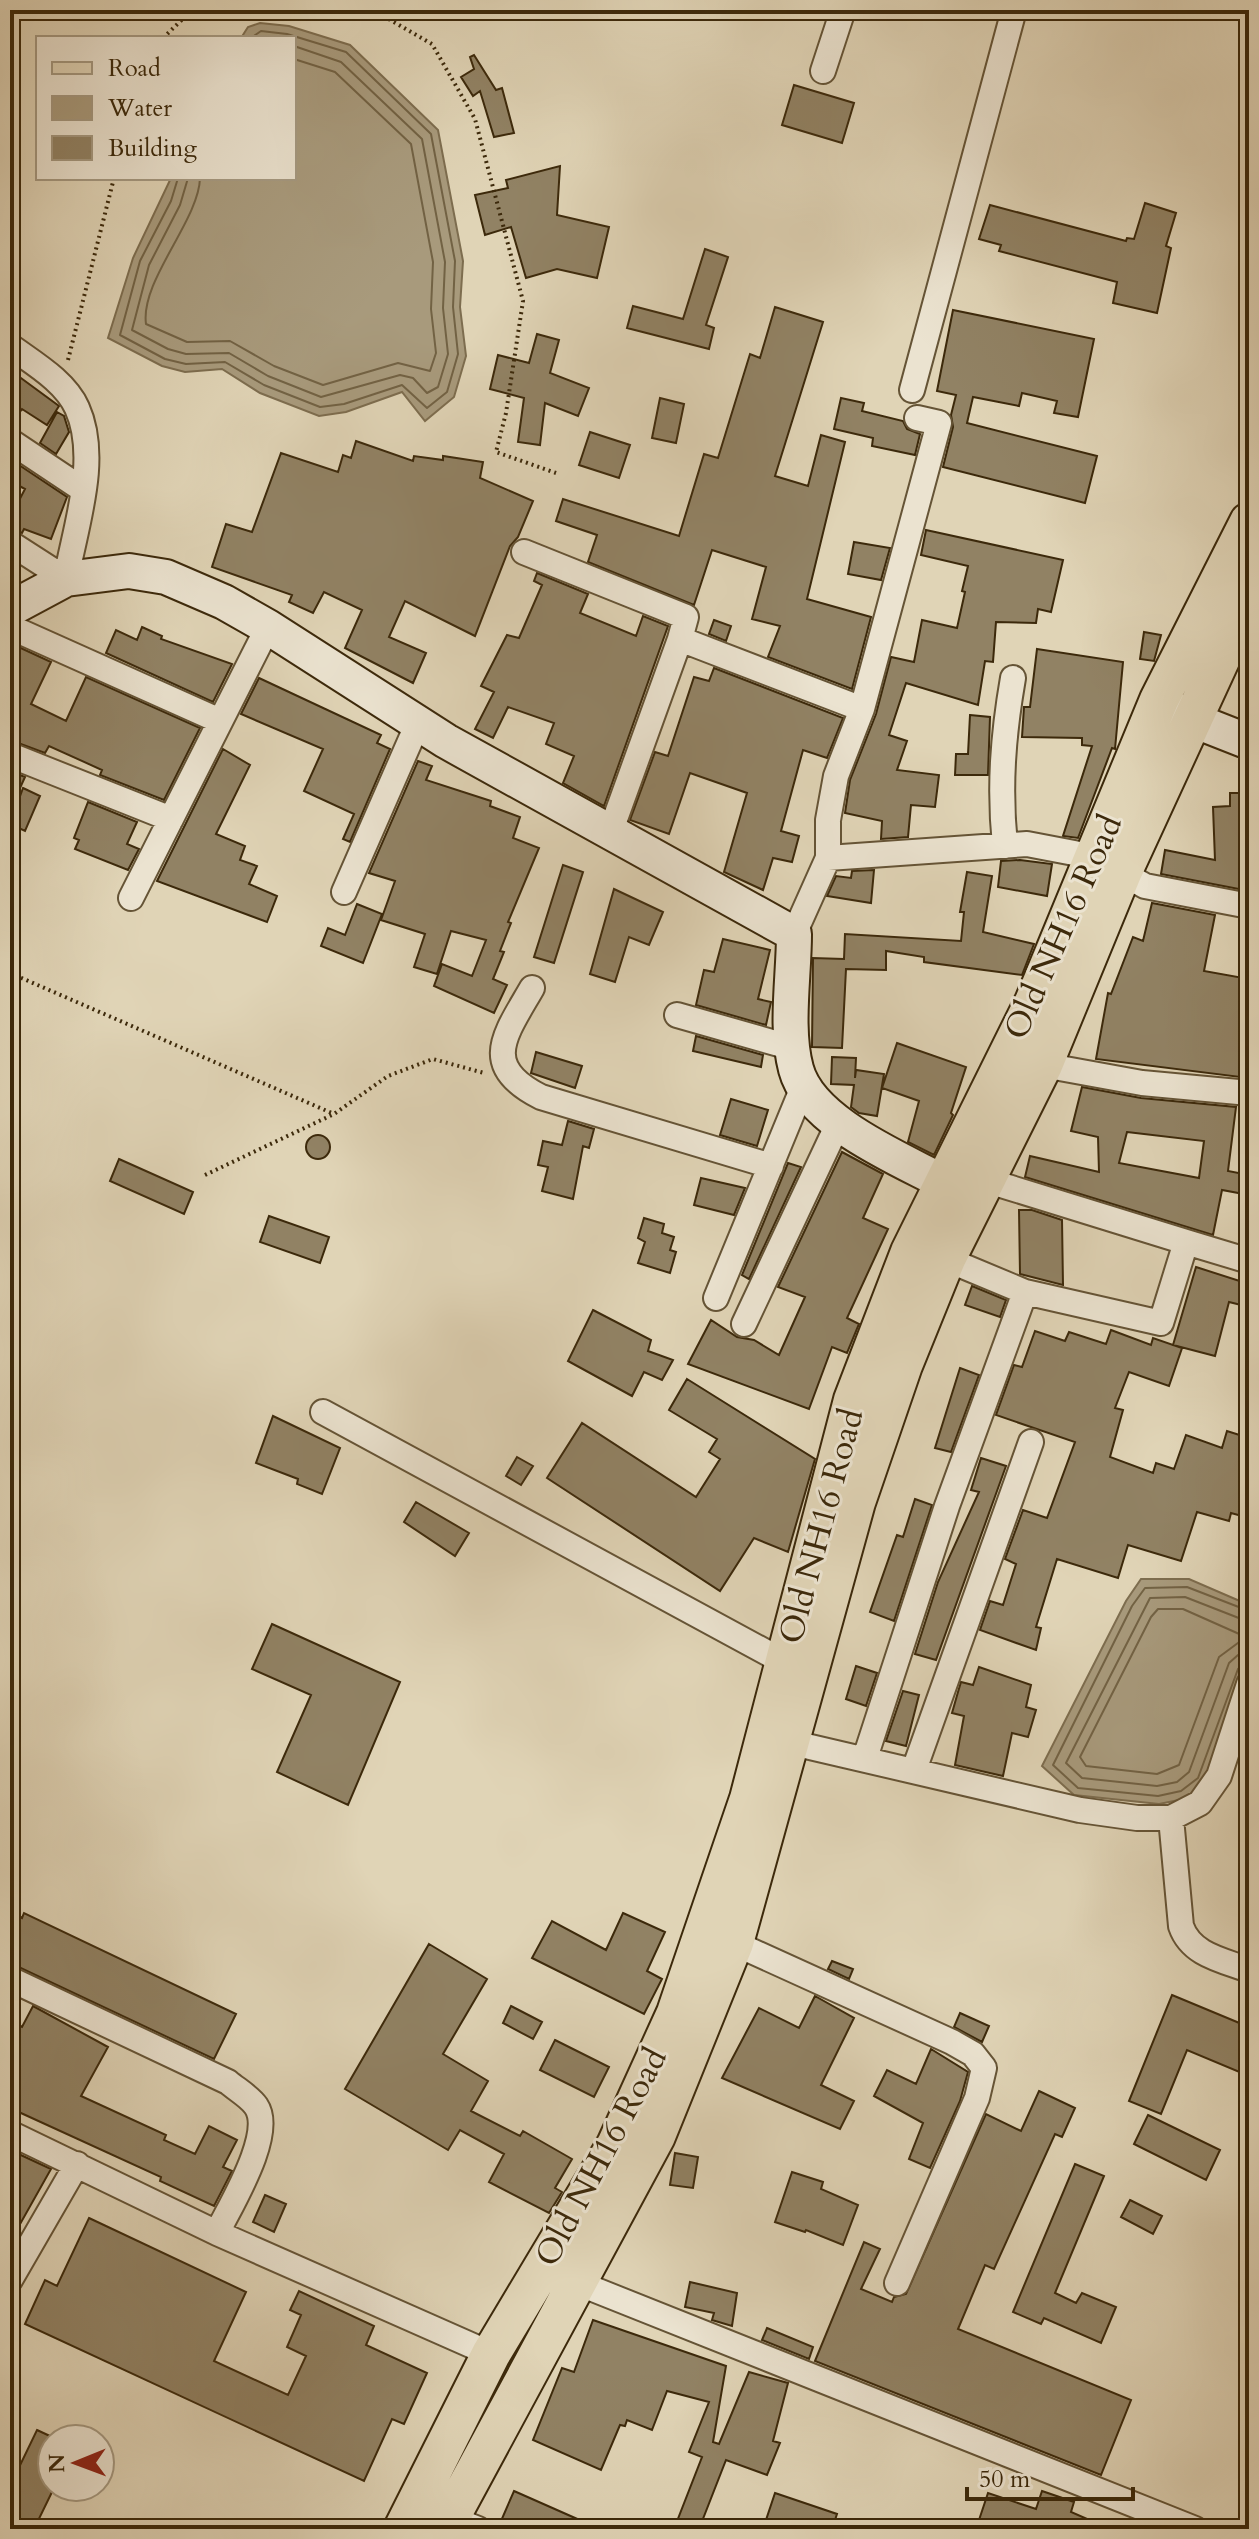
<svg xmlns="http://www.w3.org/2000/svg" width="1259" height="2539" viewBox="0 0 1259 2539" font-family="Cardo,serif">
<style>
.water{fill:#a89a7c;stroke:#7d6d4f;stroke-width:2}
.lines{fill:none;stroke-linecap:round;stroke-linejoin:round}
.shore{stroke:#726244;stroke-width:2}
.building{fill:#918264;stroke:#3c290b;stroke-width:2;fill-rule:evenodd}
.street-casing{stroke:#655436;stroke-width:28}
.secondary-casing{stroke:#3c290b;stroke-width:38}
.primary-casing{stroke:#3c290b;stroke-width:42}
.path{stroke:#3c290b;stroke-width:4;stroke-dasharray:2 4;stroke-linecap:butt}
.street{stroke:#ebe3d0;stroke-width:24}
.secondary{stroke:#ebe3d0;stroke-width:34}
.primary{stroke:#e0d4b6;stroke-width:38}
.labels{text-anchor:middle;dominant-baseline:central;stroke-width:6;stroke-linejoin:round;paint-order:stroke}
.street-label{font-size:34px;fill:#3c290b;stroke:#ebe3d0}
</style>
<rect width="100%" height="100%" fill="#e0d4b6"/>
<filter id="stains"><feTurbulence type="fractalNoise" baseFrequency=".0025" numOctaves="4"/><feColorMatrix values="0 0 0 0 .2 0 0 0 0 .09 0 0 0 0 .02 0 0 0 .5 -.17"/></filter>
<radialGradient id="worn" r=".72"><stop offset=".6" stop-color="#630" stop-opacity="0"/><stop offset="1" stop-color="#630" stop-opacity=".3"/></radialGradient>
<path class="water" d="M260 23 289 26 350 45 438 130 463 261 460 307 466 356 454 397 425 421 402 392 346 412 319 416 260 393 222 369 185 372 162 366 108 338 133 258 171 178H294V38H241L248 27Z
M1141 1579H1189L1249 1605V1661L1204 1784 1184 1799 1159 1804 1074 1795 1042 1766 1126 1601Z"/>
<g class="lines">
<path class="shore" d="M178 178 171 201 140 261 120 335 165 359 186 364 225 362 264 385 320 407 344 404 402 385 427 408 447 392 458 354 453 307 455 261 431 134 346 52 287 34 261 31 251 38
M188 178 180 205 149 265 132 330 168 349 186 354 229 353 268 376 321 397 400 375 413 378 427 393 438 387 448 354 443 308 445 262 422 139 341 62 294 46
M200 178C199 220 140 281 146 324L187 342 230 341 274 366 323 385 398 363 430 371 436 353 431 309 433 262 411 144 335 72 294 59
M1183 1609 1246 1637 1219 1657 1179 1765 1157 1774 1086 1766 1080 1757 1151 1617 1158 1609Z
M1249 1611 1187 1587 1145 1588 1132 1606 1053 1765 1078 1788 1158 1796 1181 1791 1198 1778 1238 1669 1249 1663
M1249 1622 1185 1597 1150 1598 1066 1763 1082 1778 1157 1786 1177 1782 1189 1772 1229 1663 1238 1655 1249 1653"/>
</g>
<path class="building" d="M474 55 496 90 502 88 514 133 494 137 480 91 473 96 461 77 474 69 470 57Z
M794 85 854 103 842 143 782 125Z
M560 166 557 215 609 227 597 278 557 269 526 278 511 227 485 235 475 195 508 188 506 180Z
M1145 203 1176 213 1166 246 1171 248 1157 313 1113 303 1117 282 999 251 1001 245 979 239 990 205 1126 241 1127 238 1134 239Z
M705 249 728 257 706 325 714 328 709 349 627 328 633 306 683 319Z
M775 307 823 322 775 476 808 486 821 435 845 442 807 599 871 617 852 689 768 657 780 626 752 619 766 567 712 550 694 605 588 562 597 535 556 521 563 499 679 536 704 454 718 458 750 354 760 358Z
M953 310 1094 339 1078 417 1054 413 1057 401 1022 393 1019 406 973 397 967 423 1097 456 1085 503 943 467 953 427 951 415 956 395 937 391Z
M537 334 559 340 550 373 589 388 578 416 545 403 540 445 518 442 524 398 490 389 498 355 529 363Z
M10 370 59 406 47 425 22 409 10 426Z
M660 398 684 404 676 443 652 438Z
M841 398 864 403 862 411 903 421 907 429 920 434 915 455 872 446 873 438 834 429Z
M57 412 64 416 69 432 56 454 40 443Z
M590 432 630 445 619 478 579 465Z
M356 441 413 461 414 456 443 460V456L483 462 480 478 533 501 518 537 510 546 475 636 405 601 389 637 426 653 413 683 345 648 362 610 324 592 313 613 289 602 292 595 212 567 226 524 252 532 281 453 338 472 343 455 351 458Z
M10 459 67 497 51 539 24 529 22 533 10 528V518L25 489 10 481Z
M926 530 1063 560 1051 612 1038 609 1036 623 996 622 993 662 985 661 978 705 906 683 889 735 907 741 897 770 939 775 935 807 911 805 908 837 881 839 882 821 845 813 850 780 876 714 891 657 914 662 922 620 957 628 965 592 962 591 968 566 921 555Z
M854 542 890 548 881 580 848 574Z
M537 573 588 594 580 613 636 636 643 616 668 626 604 806 563 783 574 756 546 744 554 723 508 707 493 738 475 729 494 692 481 686 507 635 519 638 542 585 534 581Z
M714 620 731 626 726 641 709 634Z
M142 627 162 636 161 639 232 664 213 702 106 653 116 630 137 640Z
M1144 632 1161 635 1154 661 1140 659Z
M10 643 51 662 31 704 66 721 86 677 200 728 164 800 100 775 102 770 49 746 45 753 10 740Z
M1037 649 1123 662 1115 749 1112 748 1078 838 1063 836 1092 746 1082 745V738L1022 737 1024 707H1030Z
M714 668 843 718 827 758 803 750 781 831 799 836 792 862 773 858 763 890 724 872 747 793 690 773 669 834 630 820 655 752 668 756 694 677 709 681Z
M259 678 381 735 377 743 390 749 350 842 343 839 354 814 304 791 323 749 241 714Z
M970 715 990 717 988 775H955L956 754H968Z
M223 749 250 765 216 834 245 846 240 860 257 866 249 884 277 896 267 922 157 881Z
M418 761 432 766 426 780 491 801 490 806 520 817 513 838 539 848 508 922 511 923 500 951 504 952 493 979 507 985 494 1013 434 986 442 964 472 976 486 940 451 931 437 974 414 967 425 934 381 920 395 881 369 873Z
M10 771 25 777 10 810Z
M23 788 40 796 25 831 10 824Z
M1230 793H1249V891L1161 874 1165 850 1215 860 1213 807 1230 806Z
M88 802 137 822 127 844 139 849 128 870 75 849 79 840 74 838Z
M1020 860 1052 864 1047 896 998 887 1001 861Z
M563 865 583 872 554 963 534 957Z
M874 870 871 903 827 896 836 876 851 878 852 871Z
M967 872 992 876 983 932 1034 944 1022 975 924 962V957L886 951V970L846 969 842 1048 812 1047 813 958 844 959 845 934 961 941 964 912H960Z
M614 889 663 912 649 945 629 937 615 982 590 974Z
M1152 903 1215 915 1204 971 1249 979V1072H1241L1240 1077 1096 1059 1108 993 1111 994 1133 937 1143 941Z
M357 904 382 914 363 963 321 946 328 928 345 935Z
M723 939 770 950 758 999 771 1002 766 1025 696 1005 704 970 714 972Z
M696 1036 763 1055 761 1067 693 1051Z
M897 1043 966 1067 951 1113 953 1115 934 1155 908 1142 919 1101 882 1088Z
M536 1052 582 1066 575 1088 531 1073Z
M832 1057 856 1058 855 1078 856 1070 884 1074 877 1116 859 1113 851 1107 854 1085 831 1084Z
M1082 1087 1141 1098 1236 1107 1228 1171 1249 1175V1195L1222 1190 1213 1235 1025 1177 1030 1156 1099 1172 1098 1137 1071 1131ZM1127 1132 1204 1141 1199 1178 1119 1163Z
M731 1099 768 1110 757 1146 720 1135Z
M568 1121 594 1129 589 1148 583 1146 573 1199 542 1191 548 1167 538 1165 543 1141 562 1145Z
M306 1147a12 12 0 1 1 24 0a12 12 0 1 1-24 0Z
M842 1152 883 1174 863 1218 888 1229 847 1318 859 1324 847 1353 832 1347 809 1409 688 1364 711 1320 737 1337 754 1340 779 1355 805 1297 778 1287Z
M119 1159 193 1192 184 1214 110 1181Z
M788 1163 801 1167 749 1279 742 1275Z
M701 1178 745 1188 734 1215 694 1205Z
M1019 1210H1032L1062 1220 1063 1285 1020 1274Z
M269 1216 329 1237 320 1263 260 1242Z
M644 1218 664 1224 662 1233 674 1237 670 1250 676 1252 670 1273 638 1263 645 1242 638 1238Z
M1196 1267 1249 1284V1307L1229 1302 1215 1356 1173 1345Z
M972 1286 1006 1300 1000 1317 965 1305Z
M593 1310 651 1340 648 1351 673 1360 662 1380 644 1372 632 1396 568 1361Z
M1111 1330 1151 1345 1153 1338 1182 1348 1169 1386 1129 1372 1115 1408 1123 1410 1110 1457 1153 1473 1156 1463 1174 1469 1186 1435 1222 1448 1227 1431 1249 1438V1518L1231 1513 1229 1521 1197 1512 1181 1561 1128 1545 1118 1578 1057 1559 1036 1627 1041 1628 1036 1650 980 1630 990 1601 1003 1605 1016 1564 1005 1559 1023 1510 1047 1518 1075 1442 996 1415 1014 1365 1022 1367 1035 1331 1065 1341 1069 1332 1106 1344Z
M960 1368 979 1375 951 1452 935 1448Z
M687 1379 815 1459 788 1552 754 1538 720 1591 547 1478 582 1423 696 1497 720 1459 709 1452 717 1439 669 1410Z
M273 1416 340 1448 322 1494 297 1484 298 1479 256 1463Z
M517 1457 533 1466 521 1485 506 1476Z
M981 1458 1006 1466 936 1660 915 1654 938 1582 979 1492 971 1490Z
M915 1499 932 1505 894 1621 870 1612 897 1535 903 1537Z
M416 1502 469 1533 455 1556 404 1522Z
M272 1624 400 1682 348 1805 277 1772 311 1695 252 1669Z
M856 1666 877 1673 866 1706 846 1699Z
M979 1667 1031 1685 1026 1707 1036 1710 1028 1737 1012 1733 1003 1776 955 1765 964 1716 952 1713 958 1692 961 1682 973 1685Z
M903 1691 919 1695 906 1746 886 1741Z
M10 1912 22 1918 24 1913 236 2014 214 2059 10 1963Z
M623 1913 665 1932 647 1971 662 1979 644 2014 532 1958 552 1921 606 1950Z
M429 1944 487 1979 443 2054 488 2081 471 2111 520 2136 523 2131 572 2159 555 2188 562 2192 549 2213 489 2182 504 2154 460 2130 448 2150 345 2089Z
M832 1961 853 1969 849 1979 828 1969Z
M1172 1995 1249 2027V2076L1187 2050 1161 2114 1129 2101Z
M815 1996 854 2018 821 2085 854 2101 840 2129 722 2078 759 2008 799 2028Z
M33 2006 108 2047 81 2096 166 2135 164 2140 195 2154 209 2126 237 2140 223 2167 232 2171 214 2206 160 2181 161 2177 10 2108V2021L22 2027Z
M511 2006 542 2022 533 2039 503 2023Z
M960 2013 989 2026 982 2042 954 2027Z
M555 2040 609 2067 594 2097 540 2070Z
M931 2049 968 2072 960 2101 930 2168 909 2159 923 2123 874 2096 887 2070 916 2084Z
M1039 2091 1075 2108 1062 2137 1055 2134 994 2269 985 2265 958 2329 1131 2400 1101 2475 815 2361 864 2242 880 2249 861 2289 892 2302 894 2297 906 2294 986 2114 1021 2131Z
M1148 2115 1220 2150 1206 2180 1134 2144Z
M10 2150 51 2169 10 2242Z
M675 2153 698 2157 693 2188 670 2185Z
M1075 2164 1104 2176 1055 2293 1076 2303 1082 2293 1116 2307 1101 2343 1044 2318 1041 2324 1013 2312Z
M792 2172 823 2182 821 2189 858 2205 843 2245 806 2230 805 2232 775 2222Z
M265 2195 286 2204 274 2232 253 2222Z
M1130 2200 1162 2216 1153 2234 1121 2217Z
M89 2218 246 2292 214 2361 288 2395 306 2356 287 2347 301 2315 290 2310 299 2291 374 2326 366 2345 427 2373 404 2424 392 2419 364 2481 25 2324 45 2280 57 2286Z
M690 2282 737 2293 732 2326 712 2320 714 2313 685 2307Z
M593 2320 726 2366 713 2442 719 2444 749 2372 788 2383 773 2441 780 2443 767 2475 726 2460 699 2529H674L702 2457 689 2452 709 2402 667 2391 652 2430 627 2420 625 2426 620 2425 601 2470 533 2440 562 2368 574 2372Z
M767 2328 813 2347 809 2359 762 2340Z
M37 2430 52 2437V2492L34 2529H10V2486Z
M514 2491 600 2529H520L501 2521Z
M1042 2491 1074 2502 1071 2512 1110 2529H986L977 2526 988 2493 1036 2509Z
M775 2493 837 2514 832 2529H763Z"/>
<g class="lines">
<defs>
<path id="street" d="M823 71 843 10
M10 346C33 363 65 381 77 408 100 459 75 527 66 579L10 543
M912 390 1014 10
M10 441 82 489
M524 552 686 617 680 639 862 709
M10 627 220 721
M10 755 171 819
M610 833 680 639
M1005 846C999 787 1003 736 1013 678
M828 858 1027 844 1095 857
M1122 873 1145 886 1249 906
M344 892 418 723
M131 898 268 627
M794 934 828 858V820L836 776 862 709 939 423 917 418
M532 988C505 1035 479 1066 541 1097L771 1166
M677 1015 793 1048
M1043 1065 1142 1083 1249 1093
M1186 1242 1249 1261
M946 1259 1025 1292
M716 1298 803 1087
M744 1324 838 1124
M323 1412 786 1663
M793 1743 1080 1810 1137 1818H1171L1200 1803 1219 1776 1249 1684
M865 1758 947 1506 1025 1292 1161 1323 1186 1242 985 1180
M914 1770 1031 1442
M1171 1818 1181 1926C1191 1955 1222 1960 1249 1970
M734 1943 952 2042 973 2054 984 2068 977 2098 897 2283
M10 1979 228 2082C236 2089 250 2097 256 2106 275 2134 230 2206 217 2233
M10 2133 217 2233 491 2354
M10 2280 77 2164
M578 2283 1195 2529
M450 2518 478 2529"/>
<path id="secondary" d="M10 609 66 579 129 571 166 577 224 602 268 627 446 741 794 934C794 977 785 1028 796 1069 810 1122 898 1158 943 1182
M1170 707 1193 720 1249 742"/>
<path id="primary" d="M403 2529 491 2354 616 2145 676 2013 749 1799 853 1400 910 1252 1034 1002 1159 700 1249 522
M444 2529 656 2136 734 1943 856 1502 903 1365 946 1259 1043 1065 1122 873 1249 597"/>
</defs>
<use href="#street" class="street-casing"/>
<use href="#secondary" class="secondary-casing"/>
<use href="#primary" class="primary-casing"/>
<path class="path" d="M373 10 432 44 475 119 523 301 506 413 496 452 556 473
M163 38 192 10
M68 360 114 178
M10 973 334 1114
M205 1175 334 1114 388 1076 433 1059 484 1073"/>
<use href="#street" class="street"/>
<use href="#secondary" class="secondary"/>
<use href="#primary" class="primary"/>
</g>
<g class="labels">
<g class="street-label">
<text transform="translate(1063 927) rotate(-66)">Old NH16 Road</text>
<text transform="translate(821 1526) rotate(-75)">Old NH16 Road</text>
<text transform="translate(601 2157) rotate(-62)">Old NH16 Road</text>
</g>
</g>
<rect width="1259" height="2539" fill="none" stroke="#e0d4b6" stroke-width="40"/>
<rect x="12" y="12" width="1235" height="2515" fill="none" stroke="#3c290b" stroke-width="4"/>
<rect x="20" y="20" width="1219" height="2499" fill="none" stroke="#3c290b" stroke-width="2"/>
<rect x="36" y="36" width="260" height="144" fill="#ebe3d0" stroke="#a59981" stroke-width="2"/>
<rect x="52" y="62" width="40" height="12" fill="#e0d4b6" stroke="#a59981" stroke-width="2"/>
<text x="108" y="76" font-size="24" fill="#3c290b">Road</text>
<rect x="52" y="96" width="40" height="24" fill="#a89a7c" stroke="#a59981" stroke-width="2"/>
<text x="108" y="116" font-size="24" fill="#3c290b">Water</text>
<rect x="52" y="136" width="40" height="24" fill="#918264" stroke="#a59981" stroke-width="2"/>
<text x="108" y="156" font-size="24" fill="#3c290b">Building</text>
<g transform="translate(76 2463) rotate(269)"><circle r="38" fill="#ebe3d0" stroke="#a59981" stroke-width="2"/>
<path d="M0-6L14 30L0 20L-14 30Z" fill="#8f2418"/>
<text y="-12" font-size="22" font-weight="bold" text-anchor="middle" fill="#3c290b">N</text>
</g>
<path d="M967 2487v12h166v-12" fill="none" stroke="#3c290b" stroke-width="4"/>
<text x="979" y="2487" font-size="24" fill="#3c290b" stroke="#ebe3d0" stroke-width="6" paint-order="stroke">50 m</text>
<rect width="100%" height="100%" filter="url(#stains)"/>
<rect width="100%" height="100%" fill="url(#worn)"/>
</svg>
